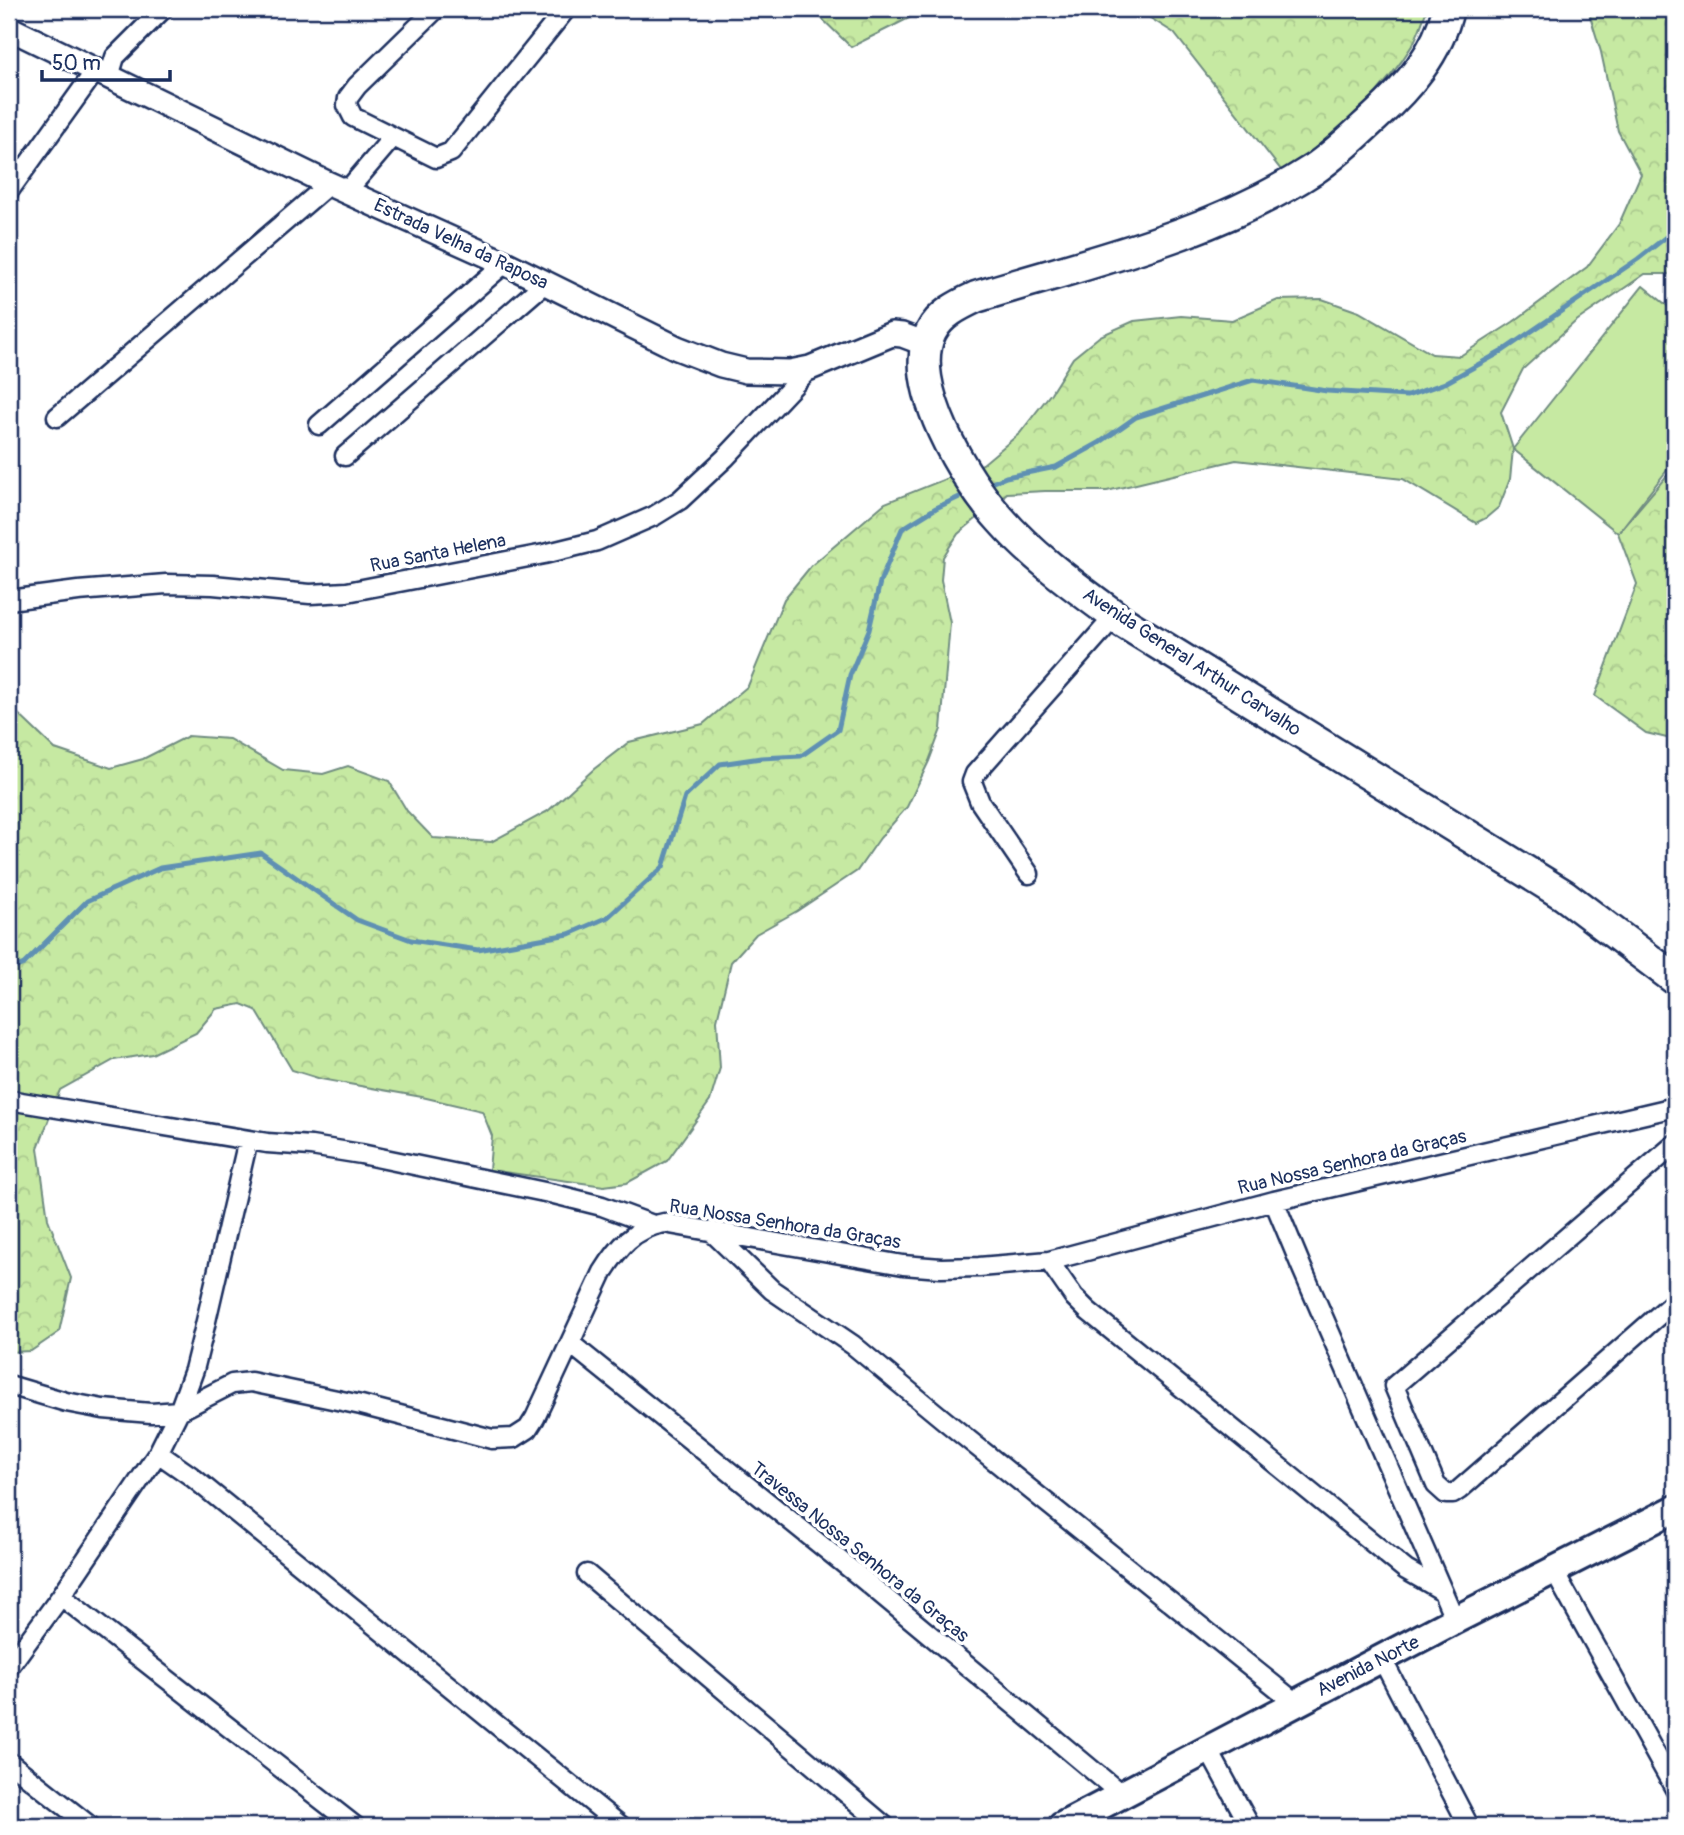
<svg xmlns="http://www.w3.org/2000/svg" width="1684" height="1835" viewBox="0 0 1684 1835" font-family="Pangolin,sans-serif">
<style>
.forest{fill:url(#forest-crowns);stroke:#708c80;stroke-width:2}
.garden{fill:#c6e9a2;stroke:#708c80;stroke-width:2}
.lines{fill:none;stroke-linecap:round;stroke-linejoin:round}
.stream{stroke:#5e90b3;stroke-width:5}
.minor-casing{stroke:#1b2f5e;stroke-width:23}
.tertiary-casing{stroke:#1b2f5e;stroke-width:28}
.secondary-casing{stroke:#1b2f5e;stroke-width:32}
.primary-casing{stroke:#1b2f5e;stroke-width:35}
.minor{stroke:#fff;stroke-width:18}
.tertiary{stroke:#fff;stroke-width:23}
.secondary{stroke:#fff;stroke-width:26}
.primary{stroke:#fff;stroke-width:30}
.labels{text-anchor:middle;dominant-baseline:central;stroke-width:7;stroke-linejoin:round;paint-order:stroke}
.street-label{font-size:19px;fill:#1b2f5e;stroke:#fff}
</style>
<defs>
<pattern id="forest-crowns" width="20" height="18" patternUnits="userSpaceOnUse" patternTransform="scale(1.75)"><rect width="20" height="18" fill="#c6e9a2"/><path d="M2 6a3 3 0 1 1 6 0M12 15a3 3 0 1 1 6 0" fill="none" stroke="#aac88e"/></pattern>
</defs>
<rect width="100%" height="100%" fill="#fff"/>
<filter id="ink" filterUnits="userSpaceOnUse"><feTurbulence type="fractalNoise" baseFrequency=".0143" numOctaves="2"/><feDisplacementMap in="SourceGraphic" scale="14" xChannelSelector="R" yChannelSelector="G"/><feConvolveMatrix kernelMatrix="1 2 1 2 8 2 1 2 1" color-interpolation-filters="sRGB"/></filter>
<g filter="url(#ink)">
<path class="forest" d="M812 9H927L851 47Z
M1136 9H1427C1423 20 1419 33 1413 44 1381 96 1333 139 1285 175L1174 33Z
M1588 9H1675V278L1669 274H1645L1575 322 1523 369 1501 412 1513 449 1510 479 1499 507 1486 518 1476 523 1403 479 1236 460 1107 491H1045L1007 493 958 534 943 557 941 580 950 623 941 729 929 761 907 807 880 838 857 871 797 911 756 934 731 962 717 1020 720 1068 710 1101 667 1161 627 1183 604 1186 489 1170 492 1136 482 1111 422 1097 321 1079 292 1070 256 1010 241 1004 216 1009 196 1033 152 1054 114 1060 60 1090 38 1148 48 1219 71 1278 59 1332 31 1351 9 1352V705L55 749 111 768 143 759 188 736 229 739 283 770 323 774 348 766 389 781 407 811 433 838 491 842 548 811 594 769 629 742 703 724 748 686 784 599 811 566 885 503 983 464 1020 433 1051 393 1073 358 1100 336 1134 321 1181 316 1232 320 1278 300 1322 299 1359 312 1432 354 1460 356 1513 322 1587 267 1619 224 1641 174 1618 131 1601 52Z
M1675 466V740L1646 733 1595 696 1637 584 1618 533Z"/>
<path class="garden" d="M1643 286 1675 312V460L1618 533 1513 449Z"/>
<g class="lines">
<path class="stream" d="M987 485 1006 477 1056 467 1099 443 1136 417 1253 380 1327 391 1407 396 1445 383 1501 352 1638 259 1675 230
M9 970 24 964 87 901 160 868 261 853 357 920 411 940 478 950 569 934 608 917 663 867 685 797 720 764 761 758 801 756 838 730 850 675 869 630 880 582 902 529 936 508 968 493"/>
<defs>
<path id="minor" d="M436 9 357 86 348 98 347 105 353 117 436 158 451 152 566 9
M109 77 115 57 163 9
M9 191 96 70
M347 191 393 137
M57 417 329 184
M319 425 505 263
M345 456 545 283
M9 600 78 591 166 584 213 585 310 594 347 592 544 554 597 541 654 516 680 500 725 458 810 368
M1029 874 980 802 972 782 975 774 1115 616
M9 1100 267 1143 311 1146 361 1154 554 1194 602 1206 653 1225
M1675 1144 1394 1386 1436 1485 1446 1494H1453L1459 1490 1675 1301
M1274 1201 1301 1266 1455 1620
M712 1232 772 1290 853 1345 944 1420 1296 1703
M1049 1261 1074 1297 1088 1311 1406 1570 1441 1590
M571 1344 858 1575 1121 1794
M9 1385 66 1402 103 1409 151 1413 179 1411 232 1384 251 1382 361 1405 492 1439 514 1438 528 1429 535 1418 603 1272C618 1248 634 1228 664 1223L903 1265 941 1268 979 1267 1049 1261 1274 1201 1675 1107
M158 1453 191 1476 621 1826
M1554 1571 1675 1789
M587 1574 885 1826
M61 1596 355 1826
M1382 1659 1469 1826
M9 1667 61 1596 158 1453 179 1411 194 1370 203 1334 248 1140
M1208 1749 1250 1826
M9 1762 90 1826"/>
<path id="tertiary" d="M9 28 329 184 505 263 677 348 721 365 746 371 790 372 810 368 892 334 902 335 926 344"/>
<path id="secondary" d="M1062 1826 1455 1620 1675 1509"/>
<path id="primary" d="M1448 9C1438 53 1408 87 1375 117 1355 135 1336 154 1314 169 1213 235 1090 262 976 297 959 305 940 314 931 332 905 383 966 482 1000 519 1036 560 1080 590 1123 622L1564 895 1675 979"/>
</defs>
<use href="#minor" class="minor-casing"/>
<use href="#tertiary" class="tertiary-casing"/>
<use href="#secondary" class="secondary-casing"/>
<use href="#primary" class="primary-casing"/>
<use href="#minor" class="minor"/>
<use href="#tertiary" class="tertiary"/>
<use href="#secondary" class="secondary"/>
<use href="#primary" class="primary"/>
</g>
</g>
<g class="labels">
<g class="street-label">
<text transform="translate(461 244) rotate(25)">Estrada Velha da Raposa</text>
<text transform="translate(438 553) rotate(-11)">Rua Santa Helena</text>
<text transform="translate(1192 662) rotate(33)">Avenida General Arthur Carvalho</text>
<text transform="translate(1352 1162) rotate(-13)">Rua Nossa Senhora da Graças</text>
<text transform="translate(785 1224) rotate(9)">Rua Nossa Senhora da Graças</text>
<text transform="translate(860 1552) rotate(39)">Travessa Nossa Senhora da Graças</text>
<text transform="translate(1368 1666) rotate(-27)">Avenida Norte</text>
</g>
</g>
<rect width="1684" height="1835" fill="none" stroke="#fff" stroke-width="35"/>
<rect x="18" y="18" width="1649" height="1800" fill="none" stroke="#1b2f5e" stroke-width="2.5" filter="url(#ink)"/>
<path d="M42 70v10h128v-10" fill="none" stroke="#1b2f5e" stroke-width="3.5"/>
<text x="52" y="70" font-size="21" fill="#1b2f5e" stroke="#ffffff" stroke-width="5" paint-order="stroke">50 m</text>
</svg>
